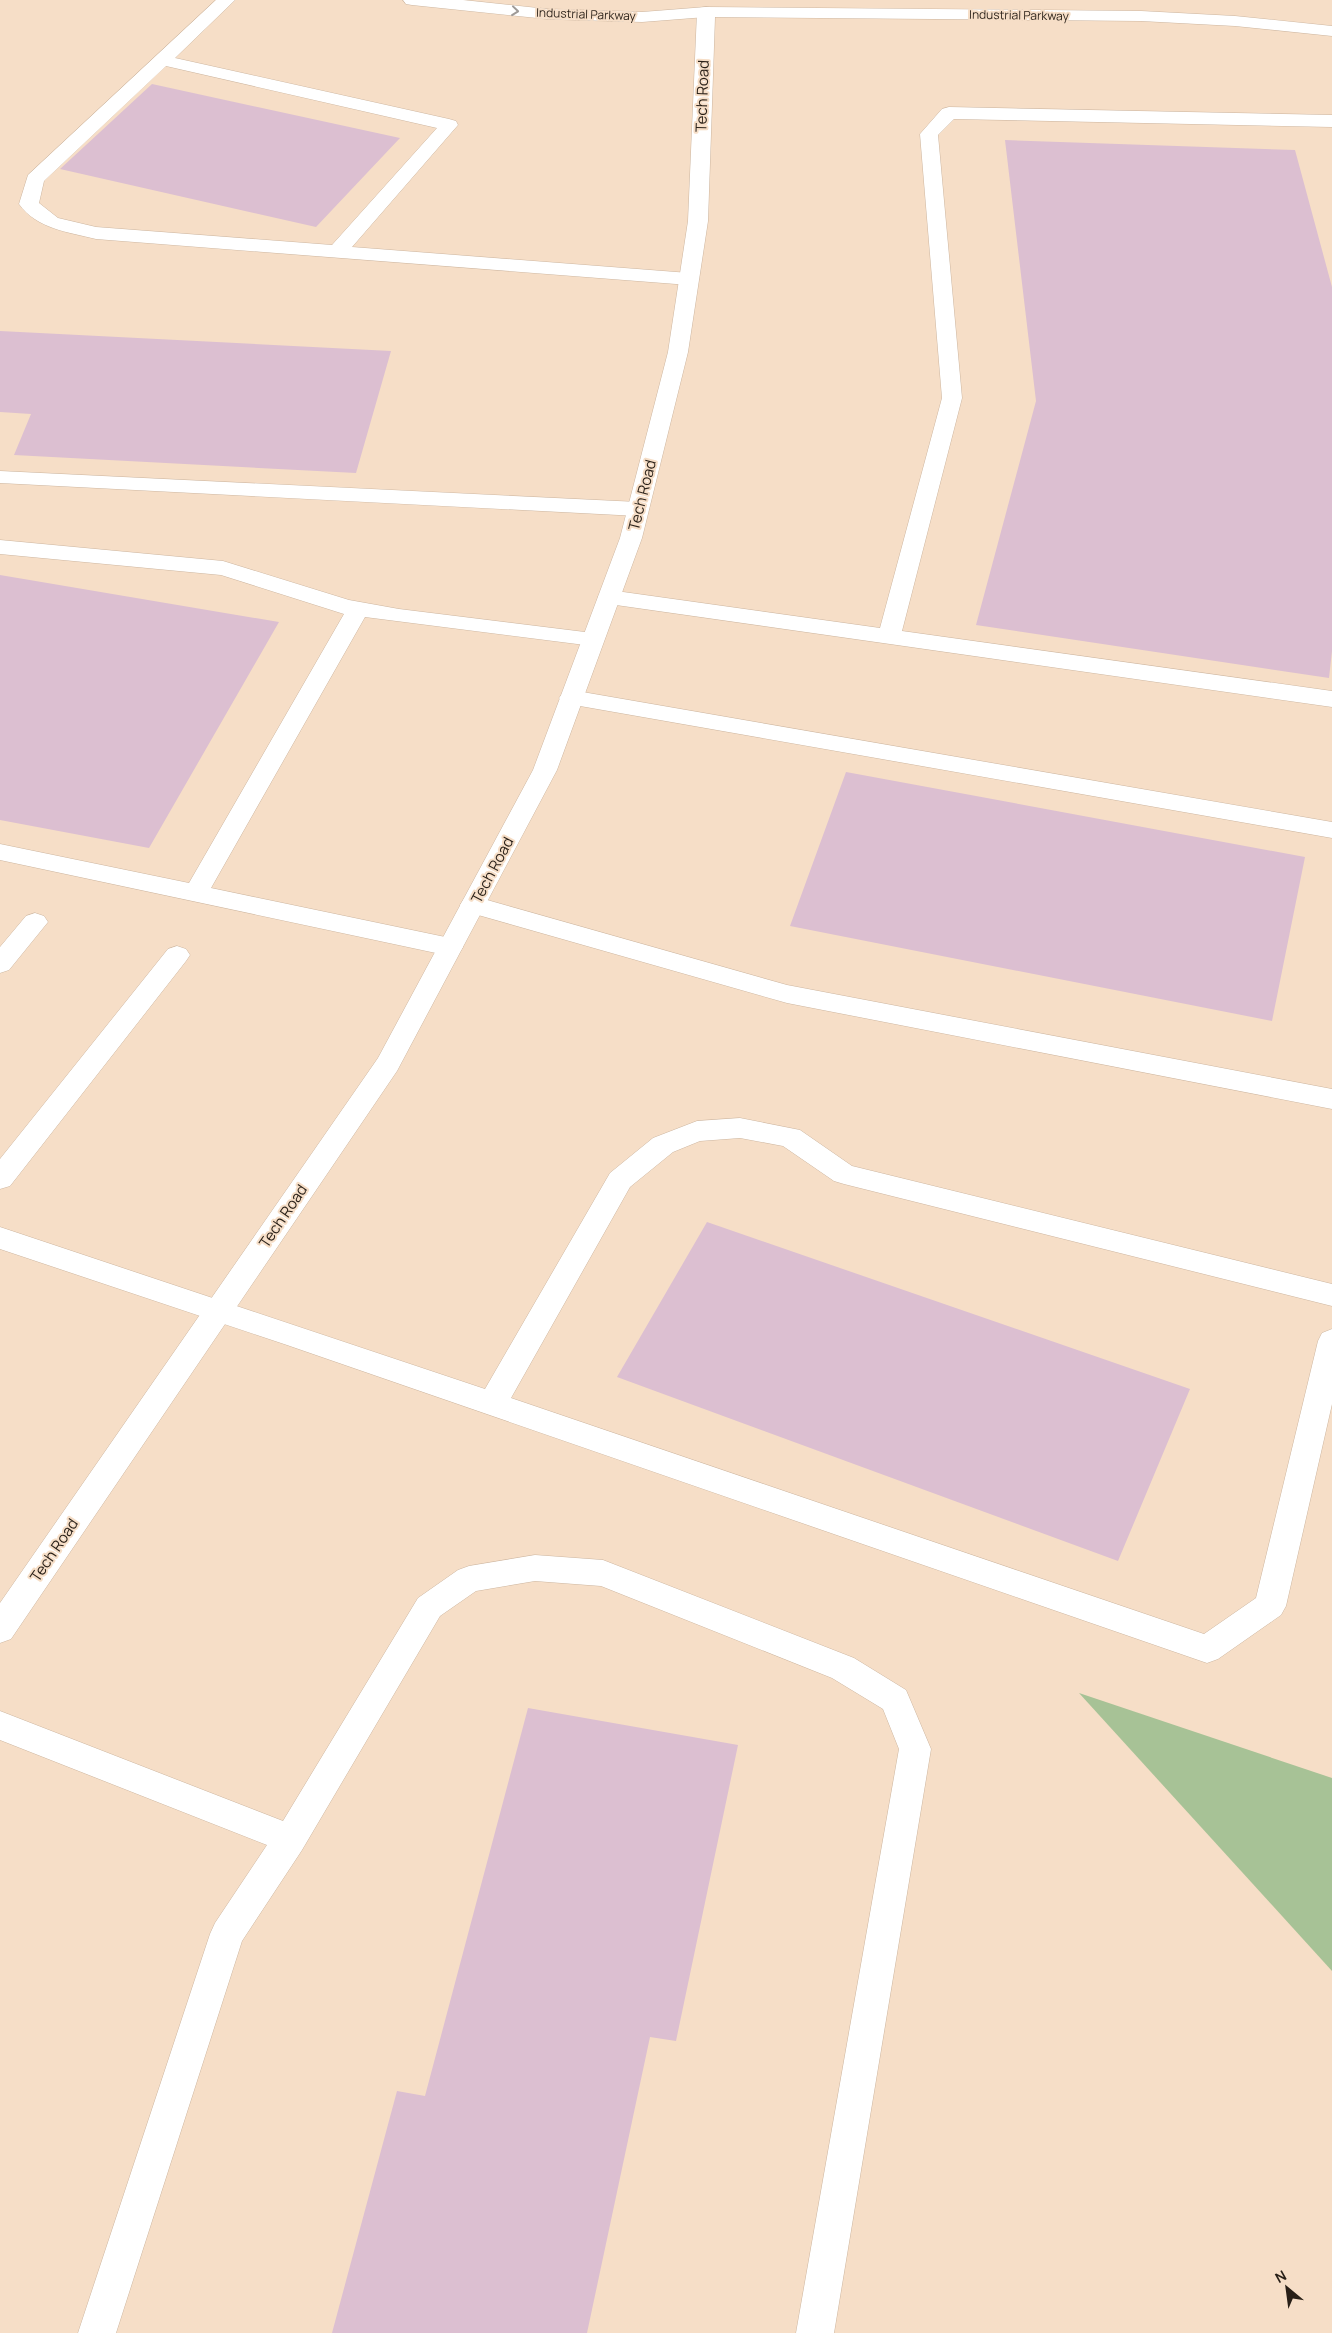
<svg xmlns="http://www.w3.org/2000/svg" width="1332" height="2333" viewBox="0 0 1332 2333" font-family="Manrope,sans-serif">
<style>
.green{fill:#a7c296}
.building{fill:#dcbfd1}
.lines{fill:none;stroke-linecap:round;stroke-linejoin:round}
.service-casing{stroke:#cdb6a0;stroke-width:1}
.minor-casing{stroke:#cdb6a0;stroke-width:1}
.tertiary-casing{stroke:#cdb6a0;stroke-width:1}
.service{fill:#fff;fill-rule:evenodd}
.minor{fill:#fff;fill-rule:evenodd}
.tertiary{fill:#fff;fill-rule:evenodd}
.oneway{stroke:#9e9a97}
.labels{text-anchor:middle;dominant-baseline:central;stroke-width:4;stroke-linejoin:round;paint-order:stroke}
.far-street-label{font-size:12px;fill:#281f17;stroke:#f6dec7}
.street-label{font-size:15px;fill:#281f17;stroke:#f6dec7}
</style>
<rect width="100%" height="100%" fill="#f6dec7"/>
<path class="green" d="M1079 1693 1332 1778V1971Z"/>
<path class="building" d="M152 84 400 138 316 227 60 169Z
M1005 140 1295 150 1332 287V651L1329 678 976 625 1036 401Z
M0 331 391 351 356 473 14 455 31 414 0 412Z
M0 575 279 622 149 848 0 820Z
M846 772 1305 857 1272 1021 790 926Z
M707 1222 1190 1389 1118 1561 617 1377Z
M528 1708 738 1745 676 2041 650 2037 587 2333H332L397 2091 425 2096Z"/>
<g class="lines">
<defs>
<path id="service" d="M216 0H235L175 58 449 119 456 121 458 125 352 247 689 273 696 275 699 279 696 283 689 285 96 239C68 232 37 229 19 204L28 175ZM166 66 437 128 332 245 96 227 58 218 39 203 44 181Z
M949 107 1332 115V127L954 119 938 135 962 398 902 631 1332 691V707L609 604 601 602 598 597 601 592 609 590 880 628 942 398 920 134 942 109Z
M0 471 638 502 646 504 649 509 646 514 638 516 0 483Z
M0 540 223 561 349 600 399 609 601 634 604 639 601 644 593 646 365 617 211 888 450 938 459 941 463 947 459 953 450 956 0 860V844L189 883 344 614 221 575 0 554Z
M571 690 1332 822V838L563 703 559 698 563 693Z
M473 896 787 985 1332 1089V1109L787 1003 464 911 460 905 464 899Z
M35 913 44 916 48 922 9 970 0 973V947L26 916Z
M177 946 186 949 190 955 186 961 10 1186 0 1189V1159L168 949Z
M740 1118 800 1130 852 1166 1332 1284V1306L844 1184 834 1181 783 1146 740 1138 700 1141 673 1152 630 1187 511 1398 1204 1634 1256 1598 1318 1341 1322 1333 1332 1329V1404L1286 1606 1281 1615 1218 1659 1207 1663 287 1345 0 1249V1227L485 1389 610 1173 653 1138 697 1121Z
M535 1555 603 1560 854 1658 906 1690 931 1749 834 2333H796L899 1749 883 1709 832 1678 601 1586 535 1581 476 1591 440 1616 302 1850 242 1941 116 2333H78L210 1934 215 1923 267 1845 0 1740V1711L283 1821 418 1598 458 1570 469 1566Z"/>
<path id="minor" d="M706 7 1141 11 1235 16 1332 26V36L1235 26 1141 21 715 17 708 221 688 352 642 538 557 770 397 1071 11 1639 0 1643V1603L378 1058 533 770 620 538 668 352 688 221 697 12 700 8Z"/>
<path id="tertiary" d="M403 0H463L547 9 642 12 706 7 712 8 715 12 712 16 706 17 642 22 547 19 412 5 406 4Z"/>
</defs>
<use href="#service" class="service-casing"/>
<use href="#minor" class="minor-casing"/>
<use href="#tertiary" class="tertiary-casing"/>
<use href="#service" class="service"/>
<use href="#minor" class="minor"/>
<use href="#tertiary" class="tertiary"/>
</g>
<defs><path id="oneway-chevron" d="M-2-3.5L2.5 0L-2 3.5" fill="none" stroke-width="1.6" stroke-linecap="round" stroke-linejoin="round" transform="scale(1.25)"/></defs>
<use class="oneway" href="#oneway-chevron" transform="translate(515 11) rotate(6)"/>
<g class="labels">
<g class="far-street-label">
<text transform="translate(586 14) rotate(2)">Industrial Parkway</text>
<text transform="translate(1019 15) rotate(1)">Industrial Parkway</text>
</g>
<g class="street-label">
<text transform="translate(702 96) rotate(-88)">Tech Road</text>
<text transform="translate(642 495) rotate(-76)">Tech Road</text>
<text transform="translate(492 870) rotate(-62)">Tech Road</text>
<text transform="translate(283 1216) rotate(-56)">Tech Road</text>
<text transform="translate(54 1550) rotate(-56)">Tech Road</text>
</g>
</g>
<g transform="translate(1287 2288) rotate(331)" stroke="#f6dec7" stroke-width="4" paint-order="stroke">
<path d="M0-4L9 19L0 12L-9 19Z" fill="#281f17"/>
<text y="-8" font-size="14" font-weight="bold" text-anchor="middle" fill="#281f17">N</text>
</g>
</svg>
